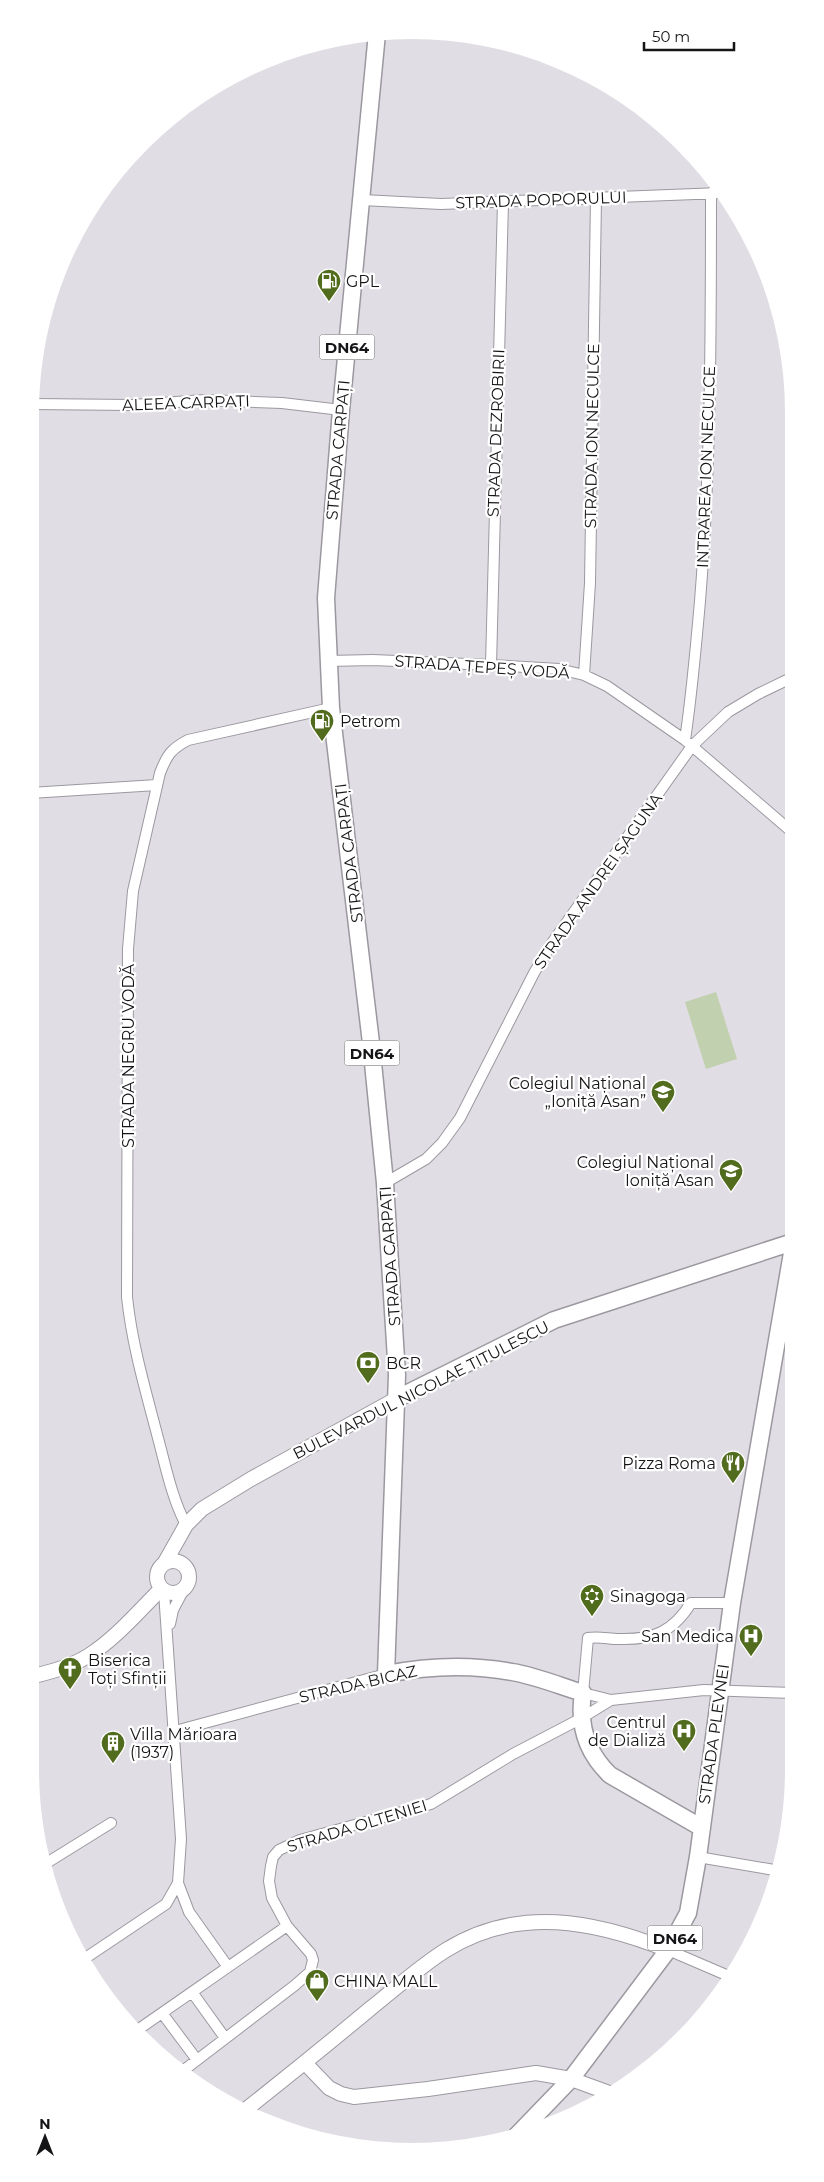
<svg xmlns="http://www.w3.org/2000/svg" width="824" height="2182" viewBox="0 0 824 2182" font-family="Montserrat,sans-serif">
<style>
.green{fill:#c1d0ae}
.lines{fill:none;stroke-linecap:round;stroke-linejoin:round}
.street-casing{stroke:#9c98a0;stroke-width:12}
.secondary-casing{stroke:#9c98a0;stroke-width:16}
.primary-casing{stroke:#9c98a0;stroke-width:19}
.street{stroke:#fff;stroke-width:10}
.secondary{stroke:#fff;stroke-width:14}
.primary{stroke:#fff;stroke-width:16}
.labels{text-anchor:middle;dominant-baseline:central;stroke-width:4.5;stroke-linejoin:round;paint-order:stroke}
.shield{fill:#fff;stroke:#5b5a5c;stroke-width:1}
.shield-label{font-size:15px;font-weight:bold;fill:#151416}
.street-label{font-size:16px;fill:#151416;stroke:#fff}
.poi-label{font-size:16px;fill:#151416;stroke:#fff;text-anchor:start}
</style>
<rect width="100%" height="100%" fill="#e1dde5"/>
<path class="green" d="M716 992 737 1059 706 1069 685 1002Z"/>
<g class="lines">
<defs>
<path id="street" d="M362 200 441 204 721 193
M31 404 132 405 205 400 282 403 341 410
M328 661 373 660 491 665 559 669 584 675 607 686 685 740 792 832
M491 665 503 202
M584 675 590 583 596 198
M685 740C692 693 696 647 700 601 711 465 711 329 711 193
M30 793 157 785
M385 1183 426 1159 442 1143 460 1118 534 973 552 943 692 746 728 712 758 694 791 678
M186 1525C172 1498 166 1468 158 1438 146 1392 132 1345 127 1297L128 949 133 891 160 773C167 755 171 749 188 740L331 708
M732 1603H691C673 1632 653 1640 619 1639 609 1639 598 1636 588 1638L583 1693 611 1700 704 1690 794 1693
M170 1624 173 1610 183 1591
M175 1731 386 1674
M698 1857 780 1871
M45 1864 111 1823
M178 1883 189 1912 228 1967
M668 1950 731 1977
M81 1961 166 1904 178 1883 181 1839 164 1592
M192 1992 225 2038
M162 2013 197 2060
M136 2031 287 1926
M184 2070 294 1986 310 1972 313 1960 311 1954 287 1926 272 1898 269 1881 271 1866 273 1857 279 1850 300 1840 431 1804 513 1754 580 1719 611 1700"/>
<path id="secondary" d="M157 1577a16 16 0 1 1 32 0a16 16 0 1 1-32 0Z
M164 1564 186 1525 202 1509 251 1479 398 1398
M30 1677C50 1672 70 1667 88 1656 115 1639 138 1612 161 1589
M305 2063 329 2088 341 2094 354 2097 428 2089 536 2073 571 2079 612 2094
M244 2111C287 2077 329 2043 371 2008 395 1989 419 1967 446 1950 518 1905 595 1921 668 1950"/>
<path id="primary" d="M377 33 341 410 326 598 331 708 371 1043 385 1183 397 1375 386 1674C427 1666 470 1664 512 1672 536 1676 560 1686 583 1693 578 1725 587 1753 610 1775L702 1828
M398 1398 554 1320 793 1242
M516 2136 571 2079 668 1950 688 1913 698 1857 732 1603 793 1247"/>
</defs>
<use href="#street" class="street-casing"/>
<use href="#secondary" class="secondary-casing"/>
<use href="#primary" class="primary-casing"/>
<use href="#street" class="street"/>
<use href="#secondary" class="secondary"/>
<use href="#primary" class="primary"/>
</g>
<defs>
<symbol id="fuel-pin" viewBox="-11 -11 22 30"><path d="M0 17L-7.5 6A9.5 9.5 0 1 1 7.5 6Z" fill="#526c1e" stroke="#fff"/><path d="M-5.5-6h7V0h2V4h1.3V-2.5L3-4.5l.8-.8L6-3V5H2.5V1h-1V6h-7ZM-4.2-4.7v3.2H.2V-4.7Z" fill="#fff"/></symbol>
<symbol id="school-pin" viewBox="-11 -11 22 30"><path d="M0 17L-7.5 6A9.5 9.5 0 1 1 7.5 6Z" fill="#526c1e" stroke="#fff"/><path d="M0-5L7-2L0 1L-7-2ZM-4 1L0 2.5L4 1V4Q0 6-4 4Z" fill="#fff"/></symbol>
<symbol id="bank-pin" viewBox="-11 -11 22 30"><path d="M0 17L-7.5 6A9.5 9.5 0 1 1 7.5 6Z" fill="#526c1e" stroke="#fff"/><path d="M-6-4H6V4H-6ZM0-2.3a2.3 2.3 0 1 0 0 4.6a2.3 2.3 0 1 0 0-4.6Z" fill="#fff"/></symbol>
<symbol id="restaurant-pin" viewBox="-11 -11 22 30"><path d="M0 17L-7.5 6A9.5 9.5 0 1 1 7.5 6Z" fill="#526c1e" stroke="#fff"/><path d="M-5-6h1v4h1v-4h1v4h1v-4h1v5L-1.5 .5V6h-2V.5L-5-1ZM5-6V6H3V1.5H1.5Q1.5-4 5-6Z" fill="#fff"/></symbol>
<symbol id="synagogue-pin" viewBox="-11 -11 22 30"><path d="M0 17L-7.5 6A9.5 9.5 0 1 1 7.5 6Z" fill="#526c1e" stroke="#fff"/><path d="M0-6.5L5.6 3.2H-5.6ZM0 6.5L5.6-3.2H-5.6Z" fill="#fff"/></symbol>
<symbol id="hospital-pin" viewBox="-11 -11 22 30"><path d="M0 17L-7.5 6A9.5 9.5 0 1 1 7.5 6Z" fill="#526c1e" stroke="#fff"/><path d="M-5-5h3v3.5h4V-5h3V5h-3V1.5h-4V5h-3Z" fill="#fff"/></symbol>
<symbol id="church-pin" viewBox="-11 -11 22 30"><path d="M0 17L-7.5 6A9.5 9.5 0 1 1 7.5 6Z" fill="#526c1e" stroke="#fff"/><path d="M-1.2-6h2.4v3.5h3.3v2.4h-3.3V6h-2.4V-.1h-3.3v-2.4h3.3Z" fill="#fff"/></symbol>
<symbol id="building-pin" viewBox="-11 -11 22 30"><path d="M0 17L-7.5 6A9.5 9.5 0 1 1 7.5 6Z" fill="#526c1e" stroke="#fff"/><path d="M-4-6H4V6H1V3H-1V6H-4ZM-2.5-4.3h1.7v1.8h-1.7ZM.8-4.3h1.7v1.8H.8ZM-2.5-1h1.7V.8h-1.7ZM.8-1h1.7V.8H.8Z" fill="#fff"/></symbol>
<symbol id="shop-pin" viewBox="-11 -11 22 30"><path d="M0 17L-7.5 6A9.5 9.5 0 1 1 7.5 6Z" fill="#526c1e" stroke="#fff"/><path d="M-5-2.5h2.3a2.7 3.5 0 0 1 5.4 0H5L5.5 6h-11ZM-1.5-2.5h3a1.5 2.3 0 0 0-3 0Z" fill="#fff"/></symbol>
</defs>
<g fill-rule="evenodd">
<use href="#fuel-pin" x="315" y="267" width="28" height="38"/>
<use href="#fuel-pin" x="308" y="707" width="28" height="38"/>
<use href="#school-pin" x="649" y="1078" width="28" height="38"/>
<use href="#school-pin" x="717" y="1157" width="28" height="38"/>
<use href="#bank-pin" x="354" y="1349" width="28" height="38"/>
<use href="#restaurant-pin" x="719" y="1449" width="28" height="38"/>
<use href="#synagogue-pin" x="578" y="1582" width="28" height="38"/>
<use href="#hospital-pin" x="737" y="1622" width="28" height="38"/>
<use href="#church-pin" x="56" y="1655" width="28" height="38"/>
<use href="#hospital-pin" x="670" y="1717" width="28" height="38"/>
<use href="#building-pin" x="99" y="1729" width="28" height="38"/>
<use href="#shop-pin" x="303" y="1967" width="28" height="38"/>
</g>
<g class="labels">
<g class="shield">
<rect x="319.5" y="334.5" width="55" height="25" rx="4"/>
<rect x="344.5" y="1040.5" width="55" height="25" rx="4"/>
<rect x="647.5" y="1925.5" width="55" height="25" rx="4"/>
</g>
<g class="shield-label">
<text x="347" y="347">DN64</text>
<text x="372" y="1053">DN64</text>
<text x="675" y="1938">DN64</text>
</g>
<g class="street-label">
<text transform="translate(541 200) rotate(-2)">STRADA POPORULUI</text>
<text transform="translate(186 403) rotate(-2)">ALEEA CARPAȚI</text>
<text transform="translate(496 433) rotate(-88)">STRADA DEZROBIRII</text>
<text transform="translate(592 436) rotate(-89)">STRADA ION NECULCE</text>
<text transform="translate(338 450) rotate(-85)">STRADA CARPAȚI</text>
<text transform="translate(706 467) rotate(-88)">INTRAREA ION NECULCE</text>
<text transform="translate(482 667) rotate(4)">STRADA ȚEPEȘ VODĂ</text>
<text transform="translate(349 853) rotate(-97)">STRADA CARPAȚI</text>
<text transform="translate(598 881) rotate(-55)">STRADA ANDREI ȘAGUNA</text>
<text transform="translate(128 1056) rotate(-90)">STRADA NEGRU VODĂ</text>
<text transform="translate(390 1256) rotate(-94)">STRADA CARPAȚI</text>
<text transform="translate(421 1390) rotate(-27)">BULEVARDUL NICOLAE TITULESCU</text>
<text transform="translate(358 1684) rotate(-13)">STRADA BICAZ</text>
<text transform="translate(714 1734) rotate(-82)">STRADA PLEVNEI</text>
<text transform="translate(357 1826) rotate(-17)">STRADA OLTENIEI</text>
</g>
<g class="poi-label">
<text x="346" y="281">GPL</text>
<text x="340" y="721">Petrom</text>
<text x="646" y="1083" text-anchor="end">Colegiul Național<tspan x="646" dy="18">„Ioniță Asan”</tspan></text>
<text x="714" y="1162" text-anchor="end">Colegiul Național<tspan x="714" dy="18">Ioniță Asan</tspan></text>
<text x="386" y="1363">BCR</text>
<text x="716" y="1463" text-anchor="end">Pizza Roma</text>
<text x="610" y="1596">Sinagoga</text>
<text x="734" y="1636" text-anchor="end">San Medica</text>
<text x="88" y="1660">Biserica<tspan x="88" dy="18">Toți Sfinții</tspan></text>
<text x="666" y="1722" text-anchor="end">Centrul<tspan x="666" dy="18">de Dializă</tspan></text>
<text x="130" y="1734">Villa Mărioara<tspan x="130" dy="18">(1937)</tspan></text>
<text x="334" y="1981">CHINA MALL</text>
</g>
</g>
<path d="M0 0H824V2182H0ZM412 39H412A373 373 0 0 1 785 412V1770A373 373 0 0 1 412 2143H412A373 373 0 0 1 39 1770V412A373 373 0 0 1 412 39Z" fill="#fff" fill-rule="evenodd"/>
<g transform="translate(45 2137)" stroke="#ffffff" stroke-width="4" paint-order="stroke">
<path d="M0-4L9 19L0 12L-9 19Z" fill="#151416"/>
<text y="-8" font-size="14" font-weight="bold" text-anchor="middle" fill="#151416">N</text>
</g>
<path d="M644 42v8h90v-8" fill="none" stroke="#151416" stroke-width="2.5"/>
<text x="652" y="42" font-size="15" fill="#151416" stroke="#ffffff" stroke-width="4" paint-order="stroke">50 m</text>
</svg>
